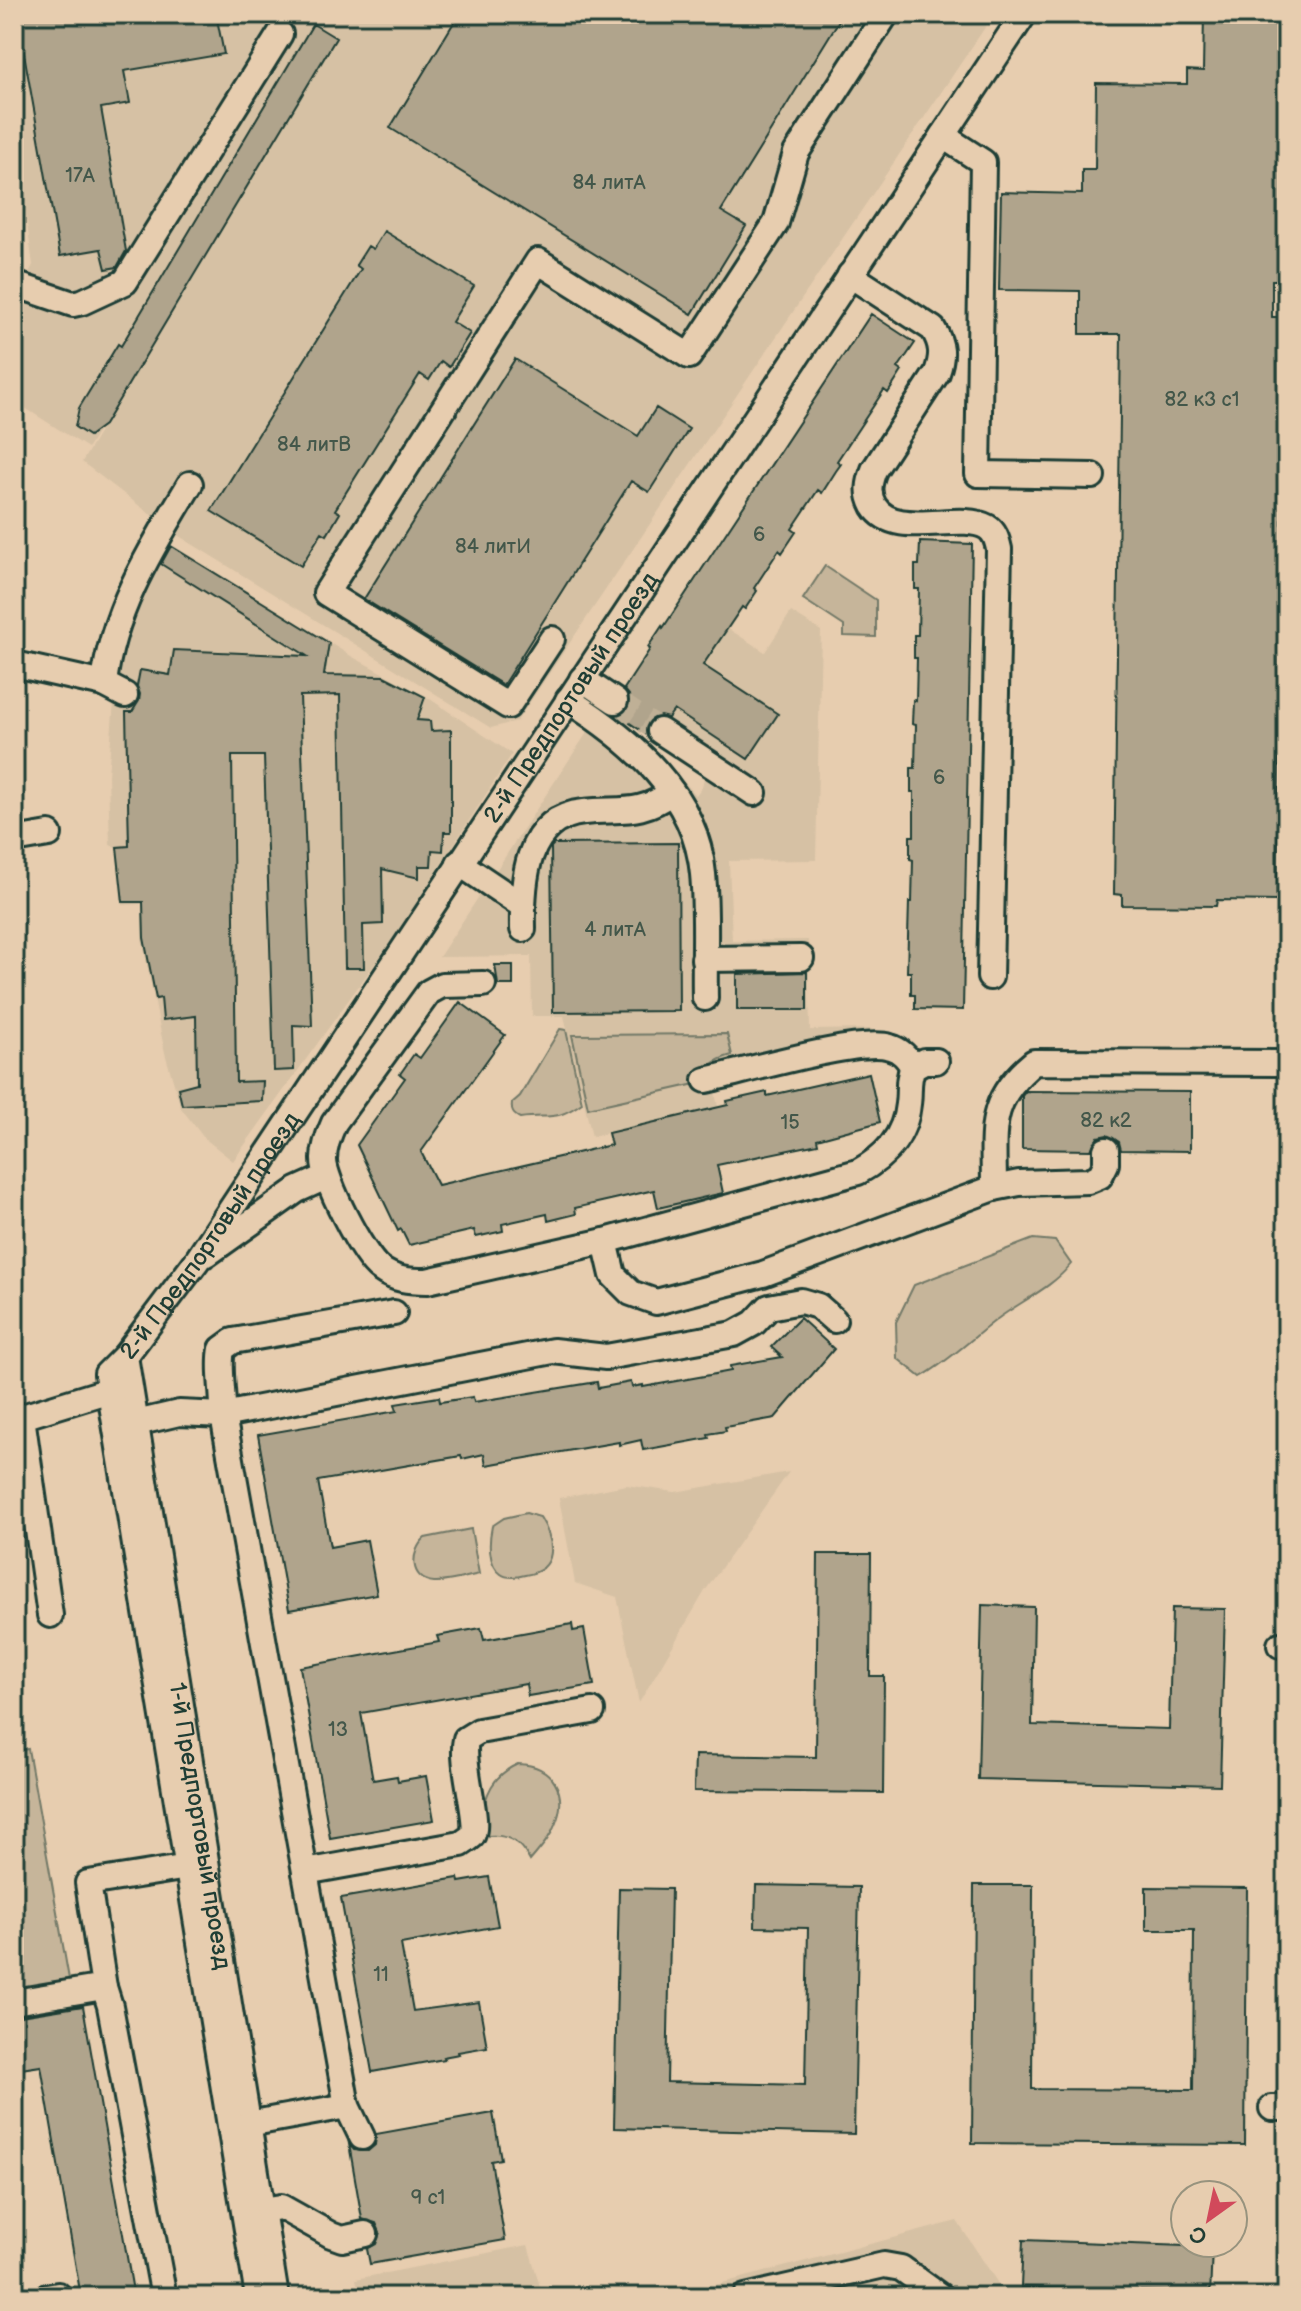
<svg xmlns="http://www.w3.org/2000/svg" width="1301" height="2311" viewBox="0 0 1301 2311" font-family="'Balsamiq Sans',sans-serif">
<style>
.built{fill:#d6c1a4}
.green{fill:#c6b59a;stroke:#727967;stroke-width:2}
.building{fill:#b0a48c;stroke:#1f3d34;stroke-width:2}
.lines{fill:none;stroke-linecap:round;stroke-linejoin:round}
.minor-tunnel{stroke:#bfb096;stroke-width:24;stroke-dasharray:24 12;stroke-linecap:butt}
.minor-casing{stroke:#1f3d34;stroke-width:30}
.minor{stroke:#e7cdaf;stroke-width:24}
.labels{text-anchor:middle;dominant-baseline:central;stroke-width:6;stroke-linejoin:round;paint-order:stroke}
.number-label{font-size:20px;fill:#43574a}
.street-label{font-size:24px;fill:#1f3d34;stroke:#e7cdaf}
</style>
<rect width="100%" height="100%" fill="#e7cdaf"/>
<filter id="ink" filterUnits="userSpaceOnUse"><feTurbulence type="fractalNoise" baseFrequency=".0125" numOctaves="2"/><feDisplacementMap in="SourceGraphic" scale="16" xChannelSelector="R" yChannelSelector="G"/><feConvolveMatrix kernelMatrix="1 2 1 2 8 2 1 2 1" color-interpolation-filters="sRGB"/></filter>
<g filter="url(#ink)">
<path class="built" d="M14 14H994L517 721 491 728 179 536 82 462 164 324 88 448 22 406 14 374V302L33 265 14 134Z
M164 541 351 656 427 697 512 754 396 934 233 1161 204 1138 181 1108 165 1053 142 939V904L122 905 116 847 110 845 108 775 119 639Z
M791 612 821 631 816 860 729 861 732 941 808 940 810 1030 872 1029V1055H860L714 1088 718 1107 704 1111 723 1193 658 1208 653 1190 623 1197 608 1133 592 1137 564 1016H532L531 956 439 957 602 710 648 741 696 795 702 787 704 777 698 768 654 739 727 628 765 652Z
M789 1472 705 1591 639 1703 617 1597 575 1583 559 1498 626 1485 675 1492Z
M957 2221 1001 2288 1004 2297H670Z
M528 2245 543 2297H360L356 2279Z"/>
<path class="green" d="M825 566 876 600V637L844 636V626L803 599Z
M560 1029 566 1030 582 1103C555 1122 550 1114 520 1118 513 1115 511 1111 512 1103L520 1096Z
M727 1034 732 1055C713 1060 704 1068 695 1084L588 1108 572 1035Z
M1033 1239 1055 1241 1071 1264C1052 1288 1021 1301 996 1320 971 1339 949 1361 921 1377L897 1358 896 1322 914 1285Z
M526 1513 540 1517C555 1541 559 1570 525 1575 518 1577 508 1579 501 1574 487 1564 489 1540 492 1526L504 1518Z
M471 1529 479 1574C466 1577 448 1583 434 1582 409 1580 410 1551 425 1538Z
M28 1749 69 1979 14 1989V1751Z
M518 1764C553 1765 569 1793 555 1825 550 1839 539 1850 530 1861 520 1840 505 1832 482 1837 482 1805 486 1778 518 1764Z"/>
<path class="building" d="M17 14H216L224 54 124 71 130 103 101 108 126 251 117 267 106 269 101 249 60 256Z
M459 14H843L721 211 746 226 692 314 390 128Z
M1204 14H1286L1283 280H1272V317H1285L1277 901 1217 900 1216 906 1122 905V895L1114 894 1121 334H1080V291L999 290 1001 192 1082 194V170H1095L1096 83 1187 84V70L1203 71Z
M313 24 336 38 104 425 89 436 75 427 79 408 118 344 121 346Z
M384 231 474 286 452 322 470 333 449 367 441 361 429 380 420 374 335 510 340 513 327 535 322 532 301 566 211 511 361 269 356 265 368 246 373 249Z
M871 314 915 343 898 368 902 371 888 393 884 390 837 461 841 464 836 471 822 493 818 490 792 529 796 532 782 553 779 550 754 588 757 591 745 609 742 607 703 665 778 714 748 759 674 710 668 718 660 716 653 718 647 723 646 734 618 715 627 710 630 703 629 695 624 689 650 649 648 647 662 626 663 628Z
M515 359 638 436 656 408 689 429 649 492 631 481 503 685 364 599Z
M920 542 972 544 963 1010 915 1009V995H911V972H907L909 902H912L913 860 910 859V836H914V792H911V768H915L916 725 912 724 913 700 916 701 917 658H914V635H918L919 589H915V565H919Z
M171 546 329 643 324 675 384 676 425 697 417 720 430 721 431 731 451 730V832H444L443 851 432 850 431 866H419V878L382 869 383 924 363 925 364 968H345L340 695 300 696 312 1026 293 1025 294 1070 274 1071 264 756H232L236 1082 263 1081 262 1101 182 1105 178 1088 197 1083 196 1016 163 1020 161 998 156 999 144 938 143 902H123L117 847 129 846 126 712H132L139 701 140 694 137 686 140 670 170 675 174 650 307 656 161 564Z
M678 843 679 1011 553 1012 551 847 554 844Z
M495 965H513V985H498Z
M807 972V1010H737V974Z
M460 1002 505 1035 421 1152 438 1185 611 1145 608 1133 728 1105 727 1101 767 1092V1096L869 1073 880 1122 817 1139 818 1144 717 1165 723 1193 658 1208 654 1190 575 1208 576 1214 548 1221 547 1214 502 1224 503 1231 476 1237 474 1230 409 1245 401 1229 398 1231 357 1145 405 1078 400 1074 414 1054 420 1058Z
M1026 1091 1190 1092V1151L1121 1150 1119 1142 1107 1135 1098 1137 1091 1150 1022 1149V1096Z
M800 1318 834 1349 775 1418 725 1427 726 1431 708 1434 709 1438 643 1450 641 1440 619 1445V1442L486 1465 484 1454 462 1459 461 1456 318 1481 330 1547 367 1540 377 1594 289 1610 258 1435 397 1411 395 1404 439 1397 440 1402 473 1397 474 1402 597 1382 598 1388 631 1382 632 1387 643 1385V1387L710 1375 731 1371 730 1366 782 1357 771 1347Z
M818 1554H871L870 1676H884L883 1793 694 1791 695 1755 816 1757Z
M982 1605 1034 1607 1032 1725 1169 1729 1172 1608 1225 1609 1220 1785 978 1779Z
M572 1624 573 1631 584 1629 594 1685 528 1696 526 1684 361 1713 373 1780 397 1776 398 1781 426 1776 434 1820 330 1838 300 1667 439 1642 437 1636 481 1628 484 1640Z
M489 1877 498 1926 401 1944 413 2011 479 2002 487 2047 458 2052 459 2054 443 2057 444 2059 372 2072 341 1898 458 1878 459 1882Z
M756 1885 859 1887 854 2134 614 2128 619 1888 671 1889 667 2082 805 2085 808 1928 755 1927Z
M974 1885H1033L1032 2089 1193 2090 1194 1930H1146V1887L1247 1888 1245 2145 972 2143Z
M83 2006 134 2297H81L41 2066 14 2070V2017Z
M493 2113 501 2159 491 2161 505 2240 370 2264 367 2249 376 2244 380 2232 376 2223 362 2219 349 2144 354 2150 368 2151 375 2145 376 2134Z
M1023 2240 1212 2247 1210 2297H1165V2292L1021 2287Z"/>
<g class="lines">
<path class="minor-tunnel" d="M615 701 660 731"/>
<defs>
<g id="minor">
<path d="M943 136 983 162 978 474 1092 476"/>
<path d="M850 275 933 329C943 345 943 356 937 373L874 470C869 483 867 493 874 506 895 540 959 511 987 527 995 532 997 540 999 549L990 977"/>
<path d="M14 284 73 304 82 302 125 282 280 34"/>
<path d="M552 639 508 706 326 593 538 261 689 356 776 223 796 153 886 14"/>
<path d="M19 665 104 684 125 695"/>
<path d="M582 679 615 701"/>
<path d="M104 684C112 610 153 546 190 484"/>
<path d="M568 700C631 740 696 794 703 874 707 915 704 957 705 998"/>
<path d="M660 731 754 793"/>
<path d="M14 840 49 834"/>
<path d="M459 863 523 906"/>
<path d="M523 929C522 884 524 818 584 812 620 808 640 816 672 792"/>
<path d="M704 959 801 958"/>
<path d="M483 984 442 985 429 992 334 1123C329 1134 324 1146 324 1159 323 1179 363 1257 380 1269 395 1280 409 1281 427 1281L605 1241 858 1172C885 1157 905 1137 908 1104 910 1090 907 1080 913 1067L924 1061H936"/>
<path d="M706 1080C743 1072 860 1037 890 1047 901 1050 907 1057 913 1067"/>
<path d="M994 1188 1019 1183 1088 1181 1100 1176 1106 1164V1150"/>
<path d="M605 1241 613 1275 631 1293 656 1302 763 1274 994 1188C994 1130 986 1101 1034 1062L1287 1063"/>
<path d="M207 1254 297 1190 326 1177"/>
<path id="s1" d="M125 1356 276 2297"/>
<path d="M136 1423 179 1413 223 1415 553 1351 606 1357 734 1334 754 1323 769 1307 801 1301 818 1306 834 1320"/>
<path d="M50 1615 22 1417 110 1390"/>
<path d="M1280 1645H1287"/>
<path d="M305 1872 461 1844C463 1843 471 1837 472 1836 481 1823 460 1765 466 1739L479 1731 592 1711"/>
<path d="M104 1987 110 2006 164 2297"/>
<path d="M14 2002 104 1987 88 1883 188 1867"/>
<path d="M1272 2108H1287"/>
<path d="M248 2124 347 2106"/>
<path d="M362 2137 347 2106 223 1415C224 1394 218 1368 222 1349L233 1341 394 1313"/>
<path d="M262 2210 281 2207 331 2235 342 2239 365 2234"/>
<path d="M47 2297 58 2295"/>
<path id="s2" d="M258 2297 107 1374 125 1356 196 1262 1024 14"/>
<path d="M745 2297 884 2265 901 2268 941 2297"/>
</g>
</defs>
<use href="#minor" class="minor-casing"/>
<use href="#minor" class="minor"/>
</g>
</g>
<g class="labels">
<g class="number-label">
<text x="80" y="176">17А</text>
<text x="609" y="183">84 литА</text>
<text x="1202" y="400">82 к3 с1</text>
<text x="314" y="445">84 литВ</text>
<text x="759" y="535">6</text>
<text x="493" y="547">84 литИ</text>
<text x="939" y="778">6</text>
<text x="615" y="930">4 литА</text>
<text x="1106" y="1121">82 к2</text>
<text x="790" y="1123">15</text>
<text x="338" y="1730">13</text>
<text x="381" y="1975">11</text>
<text x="428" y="2198">9 с1</text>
</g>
<g class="street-label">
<text stroke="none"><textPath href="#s2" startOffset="1756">2-й Предпортовый проезд</textPath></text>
<text stroke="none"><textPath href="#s2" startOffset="1108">2-й Предпортовый проезд</textPath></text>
<text stroke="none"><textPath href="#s1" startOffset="476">1-й Предпортовый проезд</textPath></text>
</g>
</g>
<rect width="1301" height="2311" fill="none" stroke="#e7cdaf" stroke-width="48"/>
<rect x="24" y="24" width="1253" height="2263" fill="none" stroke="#1f3d34" stroke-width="3" filter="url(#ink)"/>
<g transform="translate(1209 2219) rotate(213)"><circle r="38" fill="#e7cdaf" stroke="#97937e" stroke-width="2"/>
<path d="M0-6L14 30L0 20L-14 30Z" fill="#d1495b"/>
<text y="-12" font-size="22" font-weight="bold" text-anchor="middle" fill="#1f3d34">С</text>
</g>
</svg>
